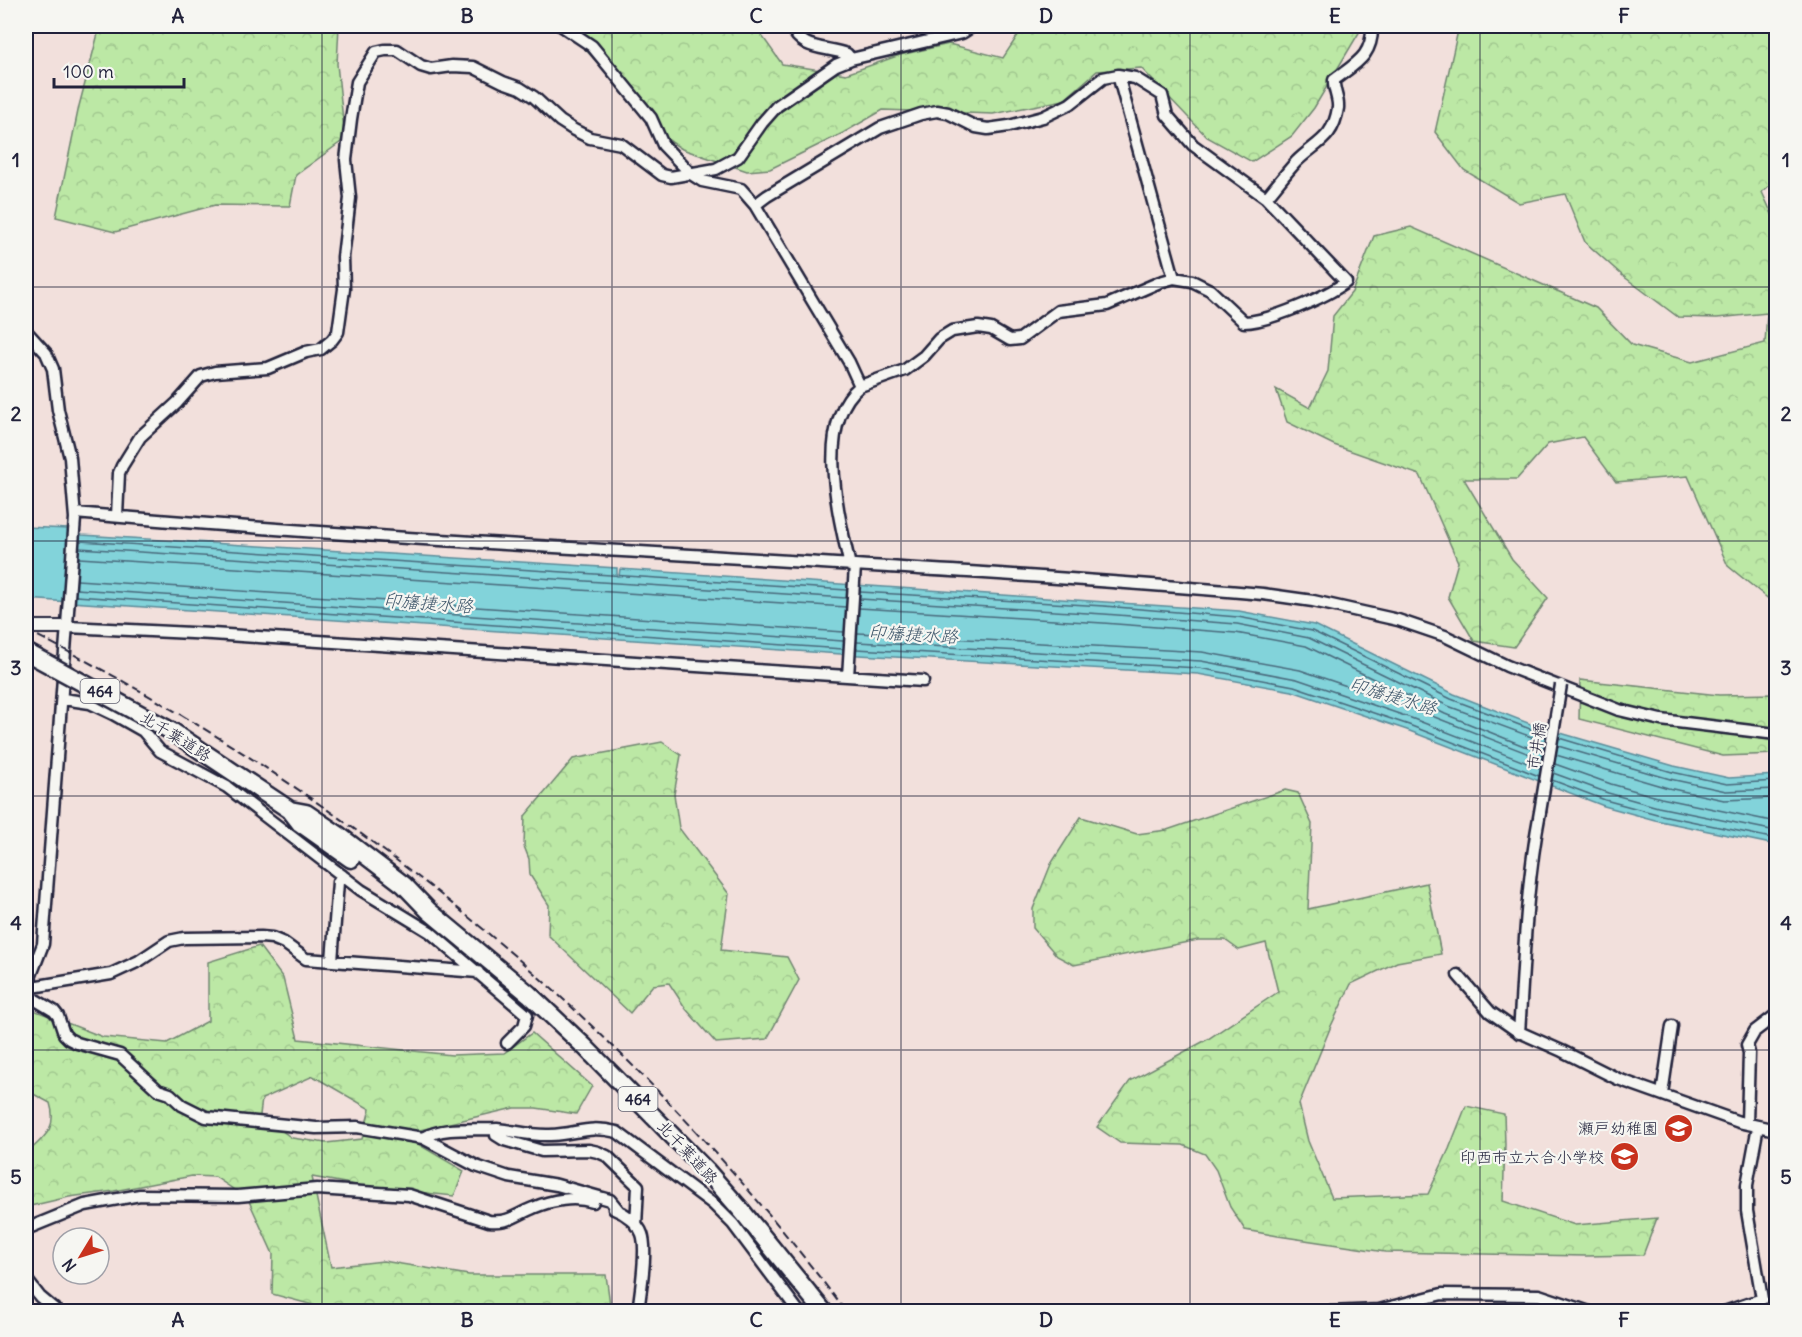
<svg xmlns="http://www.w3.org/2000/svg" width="1802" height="1337" viewBox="0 0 1802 1337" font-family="Delius,'Klee One',sans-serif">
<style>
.forest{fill:url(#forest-crowns);stroke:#6f8570;stroke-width:1.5;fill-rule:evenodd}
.water{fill:#82d3da;stroke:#5c8c9a;stroke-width:1.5}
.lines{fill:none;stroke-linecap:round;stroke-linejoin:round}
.shore{stroke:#48697b;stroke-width:1.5}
.minor-casing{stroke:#22223b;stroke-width:15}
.tertiary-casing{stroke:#22223b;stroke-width:16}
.trunk-casing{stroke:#22223b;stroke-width:21}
.minor{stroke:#f6f6f2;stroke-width:10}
.tertiary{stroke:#f6f6f2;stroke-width:12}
.trunk{stroke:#f6f6f2;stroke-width:16}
.rail{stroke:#22223b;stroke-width:2;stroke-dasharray:9 4.5;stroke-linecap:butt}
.minor-bridge-casing{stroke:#22223b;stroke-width:15;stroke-linecap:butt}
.trunk-bridge-casing{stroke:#22223b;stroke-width:21;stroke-linecap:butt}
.minor-bridge{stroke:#f6f6f2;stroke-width:10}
.trunk-bridge{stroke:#f6f6f2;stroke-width:16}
.grid{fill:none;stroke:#22223b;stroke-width:1.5;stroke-opacity:0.55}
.labels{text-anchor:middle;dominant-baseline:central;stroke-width:4.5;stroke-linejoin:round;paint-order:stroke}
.shield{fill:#f6f6f2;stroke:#626272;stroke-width:1.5}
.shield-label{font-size:15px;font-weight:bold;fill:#22223b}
.street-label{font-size:16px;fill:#22223b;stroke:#f6f6f2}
.poi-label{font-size:16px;fill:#22223b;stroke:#f6f6f2;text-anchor:end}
.water-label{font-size:18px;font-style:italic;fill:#3f576b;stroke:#f6f6f2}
.neatline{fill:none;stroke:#22223b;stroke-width:2}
.grid-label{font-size:20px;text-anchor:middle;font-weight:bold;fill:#22223b}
</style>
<defs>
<pattern id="forest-crowns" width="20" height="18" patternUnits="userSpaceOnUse" patternTransform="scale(1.5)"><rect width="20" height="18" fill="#bce8a5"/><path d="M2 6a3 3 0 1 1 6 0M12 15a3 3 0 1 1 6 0" fill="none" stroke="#a1c78f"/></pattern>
</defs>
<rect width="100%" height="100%" fill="#f2e0dc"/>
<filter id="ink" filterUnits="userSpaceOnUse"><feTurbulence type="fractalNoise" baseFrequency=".0167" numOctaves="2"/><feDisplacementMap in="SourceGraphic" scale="12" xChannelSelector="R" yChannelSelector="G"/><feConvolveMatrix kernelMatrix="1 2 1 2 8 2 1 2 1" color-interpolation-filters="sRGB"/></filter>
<g filter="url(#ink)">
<path class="forest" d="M100 26H339L337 64 345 139 296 175 290 206 215 205 115 232 56 217 79 106Z
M564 26H755L782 64 846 74 900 55 949 44 1003 58 1024 26H1363L1314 108 1292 136 1252 162 1207 137 1141 68 1097 71 1064 100 993 114 883 110 843 133 770 169 747 171 682 149 653 130 604 70Z
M1459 26H1776V180L1762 192 1776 223V605L1728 566 1688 476 1616 482 1583 437 1548 444 1517 479H1464L1512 559 1548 598 1514 647 1474 641 1448 597 1458 562 1420 475 1334 445 1287 422 1276 389 1310 408 1328 371 1333 316 1352 292 1374 236 1411 227 1596 308 1632 345 1692 362 1765 343 1767 313 1717 318 1678 317 1623 276 1585 242 1565 194 1519 203 1464 170 1435 132Z
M1580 680 1719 695 1776 694V754L1723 756 1579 719Z
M662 742 681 755 674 794 679 828 729 894 721 950 787 957 799 980 767 1039 716 1043 686 1009 669 983 653 985 630 1013 548 935 549 905 530 875 529 859 524 846 525 816 573 759Z
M1285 790 1298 793 1312 824 1308 909 1427 883 1441 954 1397 962 1351 984 1331 1026 1299 1104 1308 1141 1332 1198 1428 1194 1449 1149 1466 1106 1504 1114 1505 1144 1503 1201 1575 1225 1657 1218 1643 1255 1586 1256 1385 1252 1278 1236 1245 1230 1230 1207 1216 1170 1205 1154 1183 1145 1120 1143 1097 1127 1130 1081 1208 1039 1278 992 1266 943 1239 950 1225 940H1198L1074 965 1057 956 1033 928V909L1051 864 1081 817 1137 834 1167 830Z
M259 946 283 978 298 1039 452 1055 504 1053 532 1033 592 1086 576 1114 536 1108H514L416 1131 411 1140 464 1171 454 1196 367 1187 312 1177 331 1267 383 1261 469 1275H606L611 1311H335L272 1294 273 1254 248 1199 215 1177 192 1176 114 1191 69 1197 26 1207V1154C44 1137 58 1129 50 1103L26 1090V1007L103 1037 167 1043 208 1021V962ZM313 1076 370 1109 362 1139 326 1143 292 1138 260 1115 262 1099Z"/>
<path class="water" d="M26 527 68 529 82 535 617 568V576H619L620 569 1239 611 1314 625 1454 694 1533 725 1674 766 1729 778 1776 775V845L1655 820 1604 806 1407 730 1292 691 1198 674 841 654 26 599Z"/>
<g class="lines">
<path class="shore" d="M80 541 847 590
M79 548 846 598
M79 558 846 607
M77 580 844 632
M76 589 843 641
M860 592 1104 606 1238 617 1312 631 1451 699 1546 735
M76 596 843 649
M860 599 1104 614 1237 624 1309 638 1448 706 1545 742
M859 608 1103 623 1236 633 1306 646 1445 714 1524 746 1543 751
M858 633 1202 652 1300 670 1414 709 1542 759
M857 642 1201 661 1297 679 1411 718 1540 768
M856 649 1199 668 1294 686 1409 725 1539 776
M1559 738 1672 772 1727 784 1776 781
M1558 746 1670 779 1726 791 1776 789
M1556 755 1668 788 1724 800 1776 798
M1555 764 1611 784 1661 798 1776 822
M1553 773 1608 793 1658 807 1776 831
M1552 780 1605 800 1657 814 1776 839"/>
<defs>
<path id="minor" d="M562 26 592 46 651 118 663 145 691 174 702 181 741 189 755 205 849 362 860 386C814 424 839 516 850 566
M791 26C801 51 825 46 847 54L851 59
M26 28V26
M1118 75 1174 278
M1266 198C1276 186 1286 173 1296 162 1316 142 1333 140 1338 108 1339 98 1333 90 1334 80 1356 63 1373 56 1372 26
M755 205 767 196 880 128 921 114 937 111 948 113 976 127 988 129 1009 126 1043 117 1070 104 1103 78 1118 75 1135 78 1162 95 1167 115 1193 145 1266 198 1346 282C1326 297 1268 322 1244 322L1210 290 1192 281 1174 278 1160 282 1107 305 1058 311 1020 339 1010 340 991 329 978 327 952 331 939 339 924 356 905 370 860 386
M26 331 46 353 53 369 58 410 70 458 75 518 43 944 26 988 34 999 54 1011 58 1016 64 1034 69 1039 77 1043 120 1055 158 1090 170 1094 182 1105 206 1117 316 1128 357 1127 423 1138 476 1166 509 1177 557 1185 610 1200 619 1211
M75 513C471 548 868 560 1263 594L1313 601 1398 620 1445 636 1507 666 1619 710 1661 720 1776 734
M117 516 119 473 122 466 140 437 177 403 201 376 215 372 268 368 306 352 321 349 332 340 338 332 344 289 343 257 350 198 346 160 351 119 357 82 376 52 385 50H397L421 66 431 69 452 66 473 67 503 82 520 88 534 97 560 121 574 130 590 138 621 144 662 175 671 177 716 169 738 157 762 123 777 106 836 65 851 59 962 33 973 26
M68 627 212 634 923 681
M848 676 855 566
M63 699 90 703 113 714 143 731 160 751 227 787 361 890 430 932 527 1015 524 1026 507 1043
M332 961 338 882 342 875
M1458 975 1490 1012 1517 1031 1562 1051 1618 1079 1739 1122 1776 1130
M26 988 111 974 139 961 169 941 184 938 261 937 272 938 284 943 306 959 478 972
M1519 1033C1524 959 1526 885 1540 812
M1662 1094 1672 1026
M1747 1123 1749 1053 1747 1045 1755 1031 1776 1015
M423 1138C443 1126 474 1130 497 1129
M614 1209C625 1213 638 1223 642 1234 648 1250 640 1294 638 1312
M636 1226 638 1186 607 1156 598 1152 589 1150 542 1151 504 1140 496 1135 497 1129C515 1131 533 1136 550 1135 578 1134 587 1125 617 1132L713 1204 733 1224 799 1312
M26 1229 85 1205 140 1195 238 1196 317 1189 409 1195 489 1221C510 1223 515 1215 533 1208 551 1200 575 1196 593 1202
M26 1279 40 1297 58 1312
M1328 1312 1379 1310 1442 1294 1539 1295 1590 1312
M1724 1312 1762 1299 1747 1211V1185L1758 1126"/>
<path id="tertiary" d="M26 627H68"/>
<path id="trunk" d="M173 732 290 810 300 823 351 859
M290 810 306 813 340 836 404 885 429 911 529 994 585 1047 706 1170 741 1210 824 1312"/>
</defs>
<use href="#minor" class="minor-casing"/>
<use href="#tertiary" class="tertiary-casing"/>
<use href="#trunk" class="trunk-casing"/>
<use href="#minor" class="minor"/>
<use href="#tertiary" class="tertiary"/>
<use href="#trunk" class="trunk"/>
<path class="rail" d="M26 630C345 789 633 1025 846 1312"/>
<defs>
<path id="minor-bridge" d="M1540 812 1561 685"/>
<path id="trunk-bridge" d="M26 652 173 732"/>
</defs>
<use href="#minor-bridge" class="minor-bridge-casing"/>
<use href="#trunk-bridge" class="trunk-bridge-casing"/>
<use href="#minor-bridge" class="minor-bridge"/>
<use href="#trunk-bridge" class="trunk-bridge"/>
</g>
</g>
<path class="grid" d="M322 26V1312M612 26V1312M901 26V1312M1190 26V1312M1480 26V1312M26 287H1776M26 541H1776M26 796H1776M26 1050H1776"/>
<defs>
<symbol id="school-disc" viewBox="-11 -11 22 22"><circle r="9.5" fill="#c8321e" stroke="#f6f6f2"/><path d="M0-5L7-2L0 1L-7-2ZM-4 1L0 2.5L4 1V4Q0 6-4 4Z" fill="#fff"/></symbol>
</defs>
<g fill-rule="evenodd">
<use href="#school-disc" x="1662" y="1112" width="33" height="33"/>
<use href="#school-disc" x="1608" y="1140" width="33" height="33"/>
</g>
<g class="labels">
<g class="shield">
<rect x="80.5" y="679" width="39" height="24" rx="4.5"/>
<rect x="618.5" y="1087" width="39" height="24" rx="4.5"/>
</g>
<g class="shield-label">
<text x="100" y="691">464</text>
<text x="638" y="1099">464</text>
</g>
<g class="street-label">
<text transform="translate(176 736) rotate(32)">北千葉道路</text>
<text transform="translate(1536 746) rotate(-81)">市井橋</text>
<text transform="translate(688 1152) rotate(47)">北千葉道路</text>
</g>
<g class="poi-label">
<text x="1658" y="1128">瀬戸幼稚園</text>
<text x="1604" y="1157">印西市立六合小学校</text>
</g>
<g class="water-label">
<text transform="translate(428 603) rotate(4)">印旛捷水路</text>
<text transform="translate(913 634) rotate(3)">印旛捷水路</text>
<text transform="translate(1393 696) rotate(17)">印旛捷水路</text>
</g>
</g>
<rect width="1802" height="1337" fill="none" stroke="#f6f6f2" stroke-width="66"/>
<g transform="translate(81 1256) rotate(232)"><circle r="28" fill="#f6f6f2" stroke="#a1a1a9" stroke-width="1.5"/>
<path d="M0-4.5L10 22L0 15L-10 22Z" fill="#c8321e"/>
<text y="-9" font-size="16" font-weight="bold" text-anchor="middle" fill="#22223b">N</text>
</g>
<path d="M54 78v9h130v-9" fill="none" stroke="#22223b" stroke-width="3"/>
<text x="63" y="78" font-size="18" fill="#22223b" stroke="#f6f6f2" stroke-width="4.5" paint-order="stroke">100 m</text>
<rect x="33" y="33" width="1736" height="1271" class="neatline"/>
<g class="grid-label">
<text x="178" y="23">A</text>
<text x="467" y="23">B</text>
<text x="756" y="23">C</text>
<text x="1046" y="23">D</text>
<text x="1335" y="23">E</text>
<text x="1624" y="23">F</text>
<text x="16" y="167">1</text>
<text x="1786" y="167">1</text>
<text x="16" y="421">2</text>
<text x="1786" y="421">2</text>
<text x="16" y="675">3</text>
<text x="1786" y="675">3</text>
<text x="16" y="930">4</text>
<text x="1786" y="930">4</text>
<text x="16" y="1184">5</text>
<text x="1786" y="1184">5</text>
<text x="178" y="1327">A</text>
<text x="467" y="1327">B</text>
<text x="756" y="1327">C</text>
<text x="1046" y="1327">D</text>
<text x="1335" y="1327">E</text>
<text x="1624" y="1327">F</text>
</g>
</svg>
